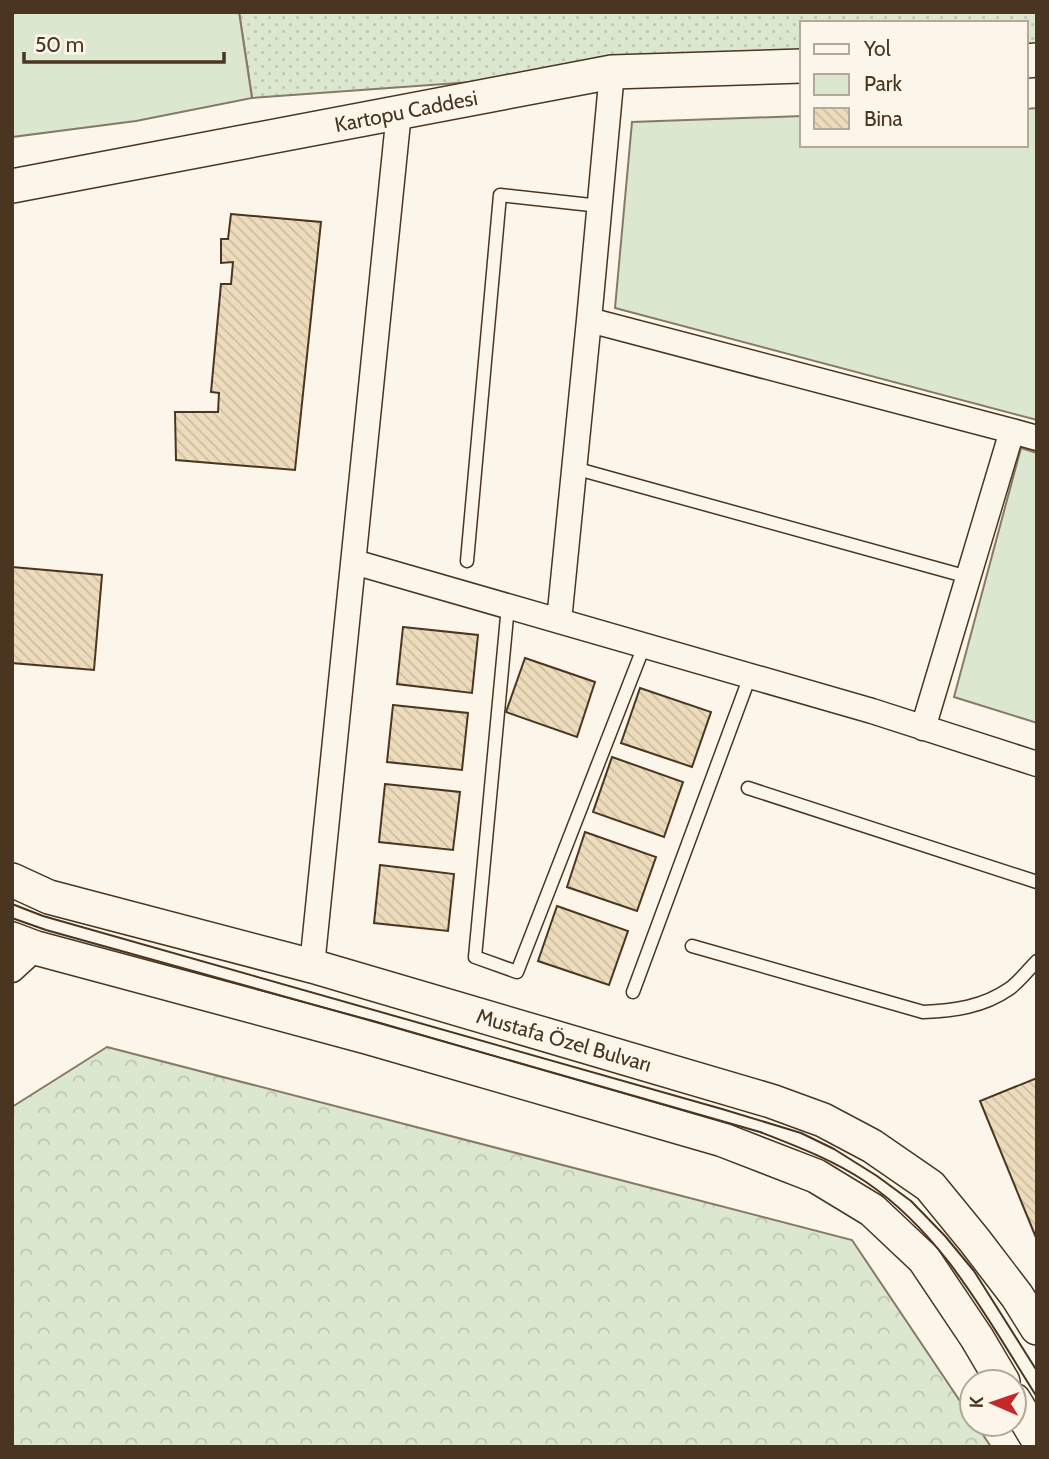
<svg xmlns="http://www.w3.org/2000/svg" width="1049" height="1459" viewBox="0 0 1049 1459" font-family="Cabin,sans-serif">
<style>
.grass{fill:url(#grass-dots);stroke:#887966;stroke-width:2}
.forest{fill:url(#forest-crowns);stroke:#887966;stroke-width:2}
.park{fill:#dce7d0;stroke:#887966;stroke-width:2}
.building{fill:url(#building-back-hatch);stroke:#4a3520;stroke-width:2}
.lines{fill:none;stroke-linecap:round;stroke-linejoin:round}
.lane-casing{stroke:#4a3520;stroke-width:15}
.street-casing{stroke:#4a3520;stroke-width:27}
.secondary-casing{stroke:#4a3520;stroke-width:36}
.lane{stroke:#fbf6e9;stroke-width:12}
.street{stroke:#fbf6e9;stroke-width:24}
.secondary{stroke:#fbf6e9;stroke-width:33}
.tram{stroke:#4a3520;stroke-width:2}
.labels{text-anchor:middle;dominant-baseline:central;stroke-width:5;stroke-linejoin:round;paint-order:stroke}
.street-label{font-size:21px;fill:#4a3520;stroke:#fbf6e9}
</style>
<defs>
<pattern id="grass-dots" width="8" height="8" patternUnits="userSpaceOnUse" patternTransform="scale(1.75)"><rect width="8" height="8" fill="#dce7d0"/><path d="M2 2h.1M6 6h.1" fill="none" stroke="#bec7b2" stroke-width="1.8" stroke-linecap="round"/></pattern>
<pattern id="forest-crowns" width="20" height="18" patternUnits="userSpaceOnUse" patternTransform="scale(1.75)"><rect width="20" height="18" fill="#dce7d0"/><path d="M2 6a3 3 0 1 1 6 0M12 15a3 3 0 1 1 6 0" fill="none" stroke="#bec7b2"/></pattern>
<pattern id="building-back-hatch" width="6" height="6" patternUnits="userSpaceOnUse" patternTransform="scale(1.75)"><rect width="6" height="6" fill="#ecdcbc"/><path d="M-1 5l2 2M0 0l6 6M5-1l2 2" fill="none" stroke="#ccbda1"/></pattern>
</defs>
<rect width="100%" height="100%" fill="#fbf6e9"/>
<path class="grass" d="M239 12H1037V45L1026 46V23H802V60L612 72 252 98Z"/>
<path class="forest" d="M107 1047 852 1240 972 1419V1424H976L991 1447H12V1107Z"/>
<path class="park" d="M12 12H239L252 98 136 121 12 137Z
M1037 108V420L615 308 632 122 802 116V145H1026V109Z
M1021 448 1037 453V723L954 697Z"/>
<path class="building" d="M231 214 321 222 295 470 176 460 175 412H218L219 393 211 392 221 284H231L233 262 221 263V239H228Z
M12 567 102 575 94 670 12 663Z
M403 627 478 635 472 693 397 684Z
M525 658 595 682 577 737 506 712Z
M640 688 711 712 692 767 621 743Z
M393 705 468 713 462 770 387 762Z
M612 757 683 782 664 837 593 812Z
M385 784 460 792 453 850 379 842Z
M585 832 656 857 637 911 567 887Z
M380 865 454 874 448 931 374 923Z
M557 906 628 931 609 985 538 961Z
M1037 1078V1240L980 1101Z"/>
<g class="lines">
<defs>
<path id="lane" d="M574 468 968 577
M467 561 500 195 600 206
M508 606 475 957 517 972 644 646
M748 788 1037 882
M692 946 923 1012C953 1011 983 1007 1009 989 1019 982 1028 970 1037 961
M633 992 750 676"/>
<path id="street" d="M589 320 612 72
M354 562 872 711 1037 764
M559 621 589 320 1012 431
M923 728 1012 431 1037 438
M312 966 399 112
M12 970 36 948"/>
<path id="secondary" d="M1026 61 1037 60
M12 186 612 72 802 66
M12 880 49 897 312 966 771 1101 823 1120 872 1146 930 1186 975 1241 1017 1296 1037 1328
M12 939 36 948 367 1037 723 1140 816 1176 872 1210 924 1259 977 1338 1003 1382
M1014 1400 1037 1438"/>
</defs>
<use href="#lane" class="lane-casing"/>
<use href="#street" class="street-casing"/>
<use href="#secondary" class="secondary-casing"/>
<use href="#lane" class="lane"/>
<use href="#street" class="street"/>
<use href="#secondary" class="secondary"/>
<path class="tram" d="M12 904 43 916 722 1109 801 1133 834 1149 877 1176 911 1201 945 1236 974 1271 1037 1371
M12 918 46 930 379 1023 760 1132C796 1146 833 1160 866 1182 944 1235 988 1320 1037 1397"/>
</g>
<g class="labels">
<g class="street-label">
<text transform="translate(406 111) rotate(-11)">Kartopu Caddesi</text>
<text transform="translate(564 1040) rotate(16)">Mustafa Özel Bulvarı</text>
</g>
</g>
<rect width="1049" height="1459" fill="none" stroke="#4a3520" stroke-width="28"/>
<rect x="800" y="21" width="228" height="126" fill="#fbf6e9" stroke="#b4a999" stroke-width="2"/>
<rect x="814" y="44" width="35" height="10" fill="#fbf6e9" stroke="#b4a999" stroke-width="2"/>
<text x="864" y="56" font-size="21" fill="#4a3520">Yol</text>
<rect x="814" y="74" width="35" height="21" fill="#dce7d0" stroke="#b4a999" stroke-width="2"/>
<text x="864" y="91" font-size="21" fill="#4a3520">Park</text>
<rect x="814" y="108" width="35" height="21" fill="url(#building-back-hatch)" stroke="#b4a999" stroke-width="2"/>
<text x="864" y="126" font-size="21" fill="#4a3520">Bina</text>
<g transform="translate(993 1403) rotate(272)"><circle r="33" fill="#fbf6e9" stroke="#b4a999" stroke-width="2"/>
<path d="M0-5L12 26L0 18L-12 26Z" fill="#c62828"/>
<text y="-10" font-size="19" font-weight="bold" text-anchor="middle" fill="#4a3520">K</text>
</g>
<path d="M24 52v10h200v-10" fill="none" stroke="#4a3520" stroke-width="3.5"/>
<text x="35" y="52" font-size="21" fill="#4a3520" stroke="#fbf6e9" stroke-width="5" paint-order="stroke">50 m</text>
</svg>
